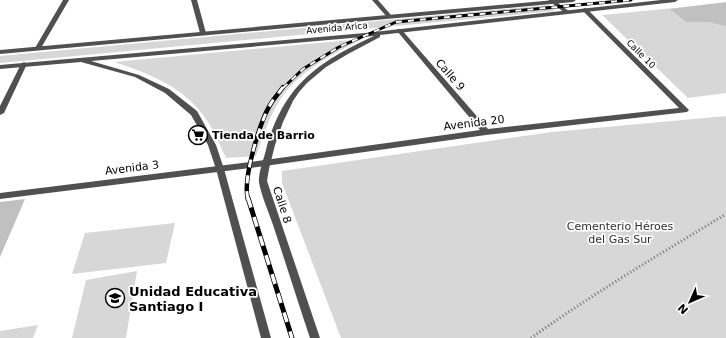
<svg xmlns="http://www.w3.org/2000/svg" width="726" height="338" viewBox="0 0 726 338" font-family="'DejaVu Sans',sans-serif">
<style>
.green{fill:#d7d7d7}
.building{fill:#c0c0c0}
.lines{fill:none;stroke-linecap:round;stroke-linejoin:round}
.path{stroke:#727272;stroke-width:3;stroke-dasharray:1 2.5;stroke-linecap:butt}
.minor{fill:#505050;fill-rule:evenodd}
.tertiary{fill:#505050;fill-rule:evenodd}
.rail-far2-casing{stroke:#000;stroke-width:3}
.rail-far1-casing{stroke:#000;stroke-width:4.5}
.rail-casing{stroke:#000;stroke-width:5}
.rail-far2{stroke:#fff;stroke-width:2;stroke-dasharray:6;stroke-linecap:butt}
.rail-far1{stroke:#fff;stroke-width:3;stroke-dasharray:8;stroke-linecap:butt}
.rail{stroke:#fff;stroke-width:3.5;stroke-dasharray:10;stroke-linecap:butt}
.labels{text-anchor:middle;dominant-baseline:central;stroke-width:3.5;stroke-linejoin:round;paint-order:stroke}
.far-street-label{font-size:9px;fill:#000;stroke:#fff}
.street-label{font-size:11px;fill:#000;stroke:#fff}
.poi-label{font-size:11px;font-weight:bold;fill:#000;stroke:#fff;text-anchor:start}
.park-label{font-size:11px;fill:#2e2e2e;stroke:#fff}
.near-poi-label{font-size:13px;font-weight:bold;fill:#000;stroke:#fff;text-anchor:start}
</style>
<rect width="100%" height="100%" fill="#fff"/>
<path class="green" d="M726 3V93L688 98 602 15Z
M549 5 555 11 0 63V56Z
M362 39C333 54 302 69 282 97 270 114 263 136 256 156L226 158C219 143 213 128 203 115 183 87 146 72 114 62Z
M726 116V338H341L282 183V171L552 132Z
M175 223 166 263 72 274 85 233Z
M137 271 126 338H72L86 280Z
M38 325 33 338H0V331Z"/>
<path class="building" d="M726 2V26L708 22H686L670 9Z
M25 199 0 257V202Z"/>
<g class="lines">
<path class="path" d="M531 338C594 293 660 254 726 214"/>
<path class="minor" d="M63 0H69L41 48 40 49H36L35 48Z
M191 0H197L206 33 205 34 200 33Z
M372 0H378L391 15V17H387Z
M548 0H554L570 12 565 13Z
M585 8 587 9 687 108 689 110 687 112 486 135 250 168 0 199V193L250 162 480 130 397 31V29H401L488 129 679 108 583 11V9Z
M24 62 27 64 4 113 0 115V106L21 64Z"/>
<path class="tertiary" d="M555 0H576L573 2 0 54V50Z
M661 0H678L675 2 380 35V37L348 54 326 67 307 83 299 92 293 101 283 122 275 145 269 169 267 181 320 338H310C298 302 287 267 275 231 271 217 261 196 259 182 258 174 264 158 266 150 283 86 316 63 374 36L91 61 139 75 169 89 197 111 216 145 224 169 271 338H261L216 169 208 145 191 115 165 93 135 77 81 62 0 69V65L365 33Z"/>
<defs>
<path id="rail-far2" d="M283 88 303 69 339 47 396 22 631 0"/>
<path id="rail-far1" d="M248 199C242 180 260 122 270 105 274 98 279 93 283 87"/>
<path id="rail" d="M248 198 292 338"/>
</defs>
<use href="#rail-far2" class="rail-far2-casing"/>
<use href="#rail-far1" class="rail-far1-casing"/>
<use href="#rail" class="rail-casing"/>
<use href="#rail-far2" class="rail-far2"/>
<use href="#rail-far1" class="rail-far1"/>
<use href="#rail" class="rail"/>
</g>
<defs>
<symbol id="supermarket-ring" viewBox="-11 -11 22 22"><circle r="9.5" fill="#fff" stroke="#000" stroke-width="1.5"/><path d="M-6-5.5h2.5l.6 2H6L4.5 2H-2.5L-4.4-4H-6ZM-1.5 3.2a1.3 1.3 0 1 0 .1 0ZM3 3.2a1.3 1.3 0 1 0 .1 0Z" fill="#000"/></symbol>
<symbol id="school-ring" viewBox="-11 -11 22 22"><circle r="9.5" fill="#fff" stroke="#000" stroke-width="1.5"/><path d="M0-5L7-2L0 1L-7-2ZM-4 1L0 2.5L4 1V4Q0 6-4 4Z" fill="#000"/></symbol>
</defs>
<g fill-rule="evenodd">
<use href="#supermarket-ring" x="187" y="124" width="22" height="22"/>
<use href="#school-ring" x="104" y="287" width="22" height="22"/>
</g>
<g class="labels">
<g class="far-street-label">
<text transform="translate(337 28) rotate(-5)">Avenida Arica</text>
<text transform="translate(641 54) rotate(45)">Calle 10</text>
</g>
<g class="street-label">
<text transform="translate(450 75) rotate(49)">Calle 9</text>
<text transform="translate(474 123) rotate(-7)">Avenida 20</text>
<text transform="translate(132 168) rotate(-7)">Avenida 3</text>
<text transform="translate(282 205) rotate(72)">Calle 8</text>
</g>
<g class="poi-label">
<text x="212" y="135">Tienda de Barrio</text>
</g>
<g class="park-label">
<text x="620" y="226">Cementerio Héroes<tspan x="620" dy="13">del Gas Sur</tspan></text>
</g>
<g class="near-poi-label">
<text x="129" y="291">Unidad Educativa<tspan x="129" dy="15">Santiago I</tspan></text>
</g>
</g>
<g transform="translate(690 302) rotate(225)" stroke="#ffffff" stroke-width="3" paint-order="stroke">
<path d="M0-3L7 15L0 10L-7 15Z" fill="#000000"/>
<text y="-6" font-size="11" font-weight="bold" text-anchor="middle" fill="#000000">N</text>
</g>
</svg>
